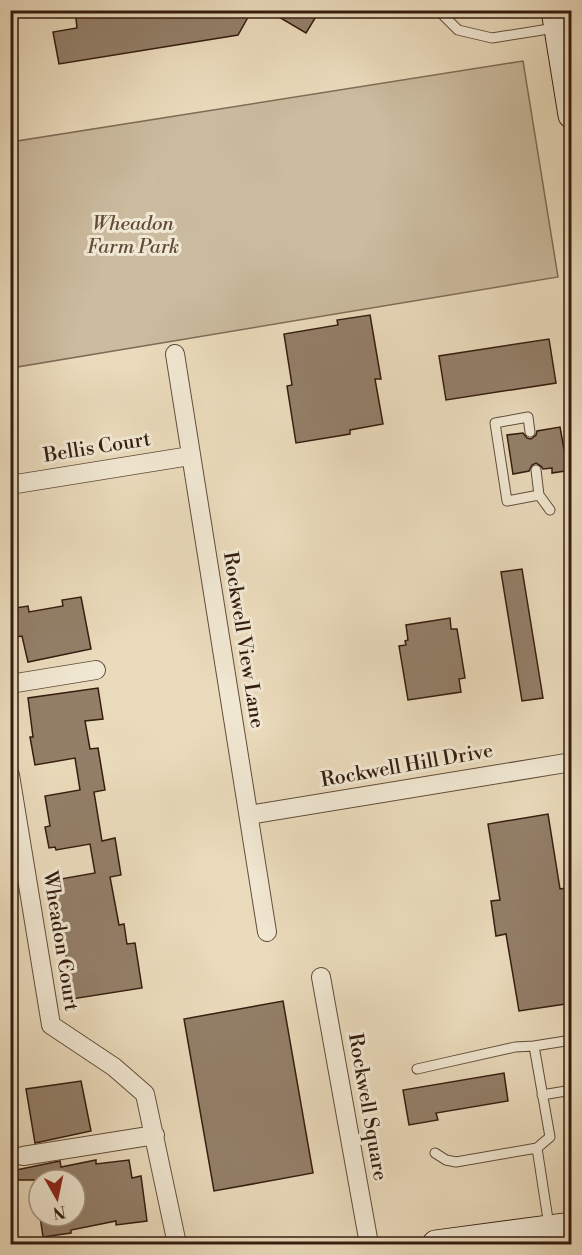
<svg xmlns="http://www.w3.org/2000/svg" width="582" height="1255" viewBox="0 0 582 1255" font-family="'Libre Bodoni',serif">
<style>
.green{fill:#cbbb9f;stroke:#806c57;stroke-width:1.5}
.building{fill:#937f69;stroke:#341c0f;stroke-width:1.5}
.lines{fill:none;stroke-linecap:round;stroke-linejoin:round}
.lane-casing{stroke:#624c3a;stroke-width:11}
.street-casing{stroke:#624c3a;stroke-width:20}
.secondary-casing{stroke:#341c0f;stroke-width:29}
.lane{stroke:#f1e8d3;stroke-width:9}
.street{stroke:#f1e8d3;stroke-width:18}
.secondary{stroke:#f1e8d3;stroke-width:27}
.labels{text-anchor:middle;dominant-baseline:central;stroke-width:6;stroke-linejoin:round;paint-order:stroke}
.park-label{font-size:20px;font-style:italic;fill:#614c3a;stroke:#f1e8d3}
.street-label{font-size:20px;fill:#341c0f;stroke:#f1e8d3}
</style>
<rect width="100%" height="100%" fill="#eadbbc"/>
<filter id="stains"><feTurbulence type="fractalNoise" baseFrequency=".00333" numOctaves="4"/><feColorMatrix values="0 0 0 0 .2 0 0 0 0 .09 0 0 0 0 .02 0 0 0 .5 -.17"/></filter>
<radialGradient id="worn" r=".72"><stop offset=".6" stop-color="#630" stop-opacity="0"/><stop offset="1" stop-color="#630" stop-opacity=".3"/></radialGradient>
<path class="green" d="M523 61 558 277 11 368V142Z"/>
<path class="building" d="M75 10H252L238 35 59 64 53 32 77 28Z
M267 10H320L306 33Z
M370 315 381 379H375L383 424 350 430V434L296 443 287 386 292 385 284 334 338 325 337 320Z
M549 339 556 383 446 400 439 356Z
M560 427 565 455H569L571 470 552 473V468L543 469 541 466 536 463 532 465 529 471 513 474 507 435 523 433 527 438 531 439 536 435 537 431Z
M522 569 543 698 522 701 501 572Z
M81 597 91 649 28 662 22 636 10 638V609L28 606 29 612 63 606 62 600Z
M450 618 451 629H457L465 678 459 679 461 692 408 700 399 646 406 645 405 641 408 640 406 625Z
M98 688 103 719 85 721 90 749 98 748 105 790 94 792 102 841 115 838 121 875 110 877 119 925 124 924 127 944 135 943 142 988 72 999 55 880 95 873 90 844 56 850 55 847 49 848 45 827 50 826 45 796 80 790 75 758 35 765 30 737H33L28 698Z
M548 814 560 889 572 887V922L568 923 572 946V1003L519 1011 506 934 496 936 491 901 500 900 488 824Z
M283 1001 313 1173 214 1191 184 1019Z
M504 1073 508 1101 436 1113 438 1120 409 1125 403 1090Z
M81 1081 91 1131 35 1143 26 1089Z
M96 1160V1164L129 1160 132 1178 141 1176 147 1221 116 1225V1221L71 1230V1233L43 1237 40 1216H75V1180H11V1171L60 1161 61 1167Z"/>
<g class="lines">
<defs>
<path id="lane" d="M438 10 458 30 492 38 555 28
M530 432 528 417 495 423 507 501 539 495
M536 470 539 495 550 510
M534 1046 550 1137 537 1148 549 1226
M417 1069 515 1047 534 1046 572 1040
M542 1095 572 1090
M435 1153 446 1160 456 1162 537 1148"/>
<path id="street" d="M175 354 267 932
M10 485 190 456
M10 684 96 670
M10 775 51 1025 114 1067 145 1094 177 1244
M249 815 572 762
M321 977 369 1244
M23 1156 155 1135"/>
<path id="secondary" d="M555 10 572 115
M436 1244 572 1226"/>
</defs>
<use href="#lane" class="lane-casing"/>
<use href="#street" class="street-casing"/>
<use href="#secondary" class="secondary-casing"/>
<use href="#lane" class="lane"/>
<use href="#street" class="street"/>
<use href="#secondary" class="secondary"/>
</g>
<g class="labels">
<g class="park-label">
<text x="133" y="224">Wheadon<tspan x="133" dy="23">Farm Park</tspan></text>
</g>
<g class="street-label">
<text transform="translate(97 448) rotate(-9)">Bellis Court</text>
<text transform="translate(243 640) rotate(81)">Rockwell View Lane</text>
<text transform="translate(407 766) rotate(-10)">Rockwell Hill Drive</text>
<text transform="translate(60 941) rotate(81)">Wheadon Court</text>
<text transform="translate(367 1107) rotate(80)">Rockwell Square</text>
</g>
</g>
<rect width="582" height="1255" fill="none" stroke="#eadbbc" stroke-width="36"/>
<rect x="12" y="12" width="558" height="1231" fill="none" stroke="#341c0f" stroke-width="3"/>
<rect x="18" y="18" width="546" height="1219" fill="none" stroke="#341c0f" stroke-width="1.5"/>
<g transform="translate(57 1198) rotate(171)"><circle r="28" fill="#f1e8d3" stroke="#a59685" stroke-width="1.5"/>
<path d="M0-4.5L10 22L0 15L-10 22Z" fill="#8f2418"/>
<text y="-9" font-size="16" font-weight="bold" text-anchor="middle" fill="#341c0f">N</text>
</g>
<rect width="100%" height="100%" filter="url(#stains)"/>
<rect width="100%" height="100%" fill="url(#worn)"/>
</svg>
